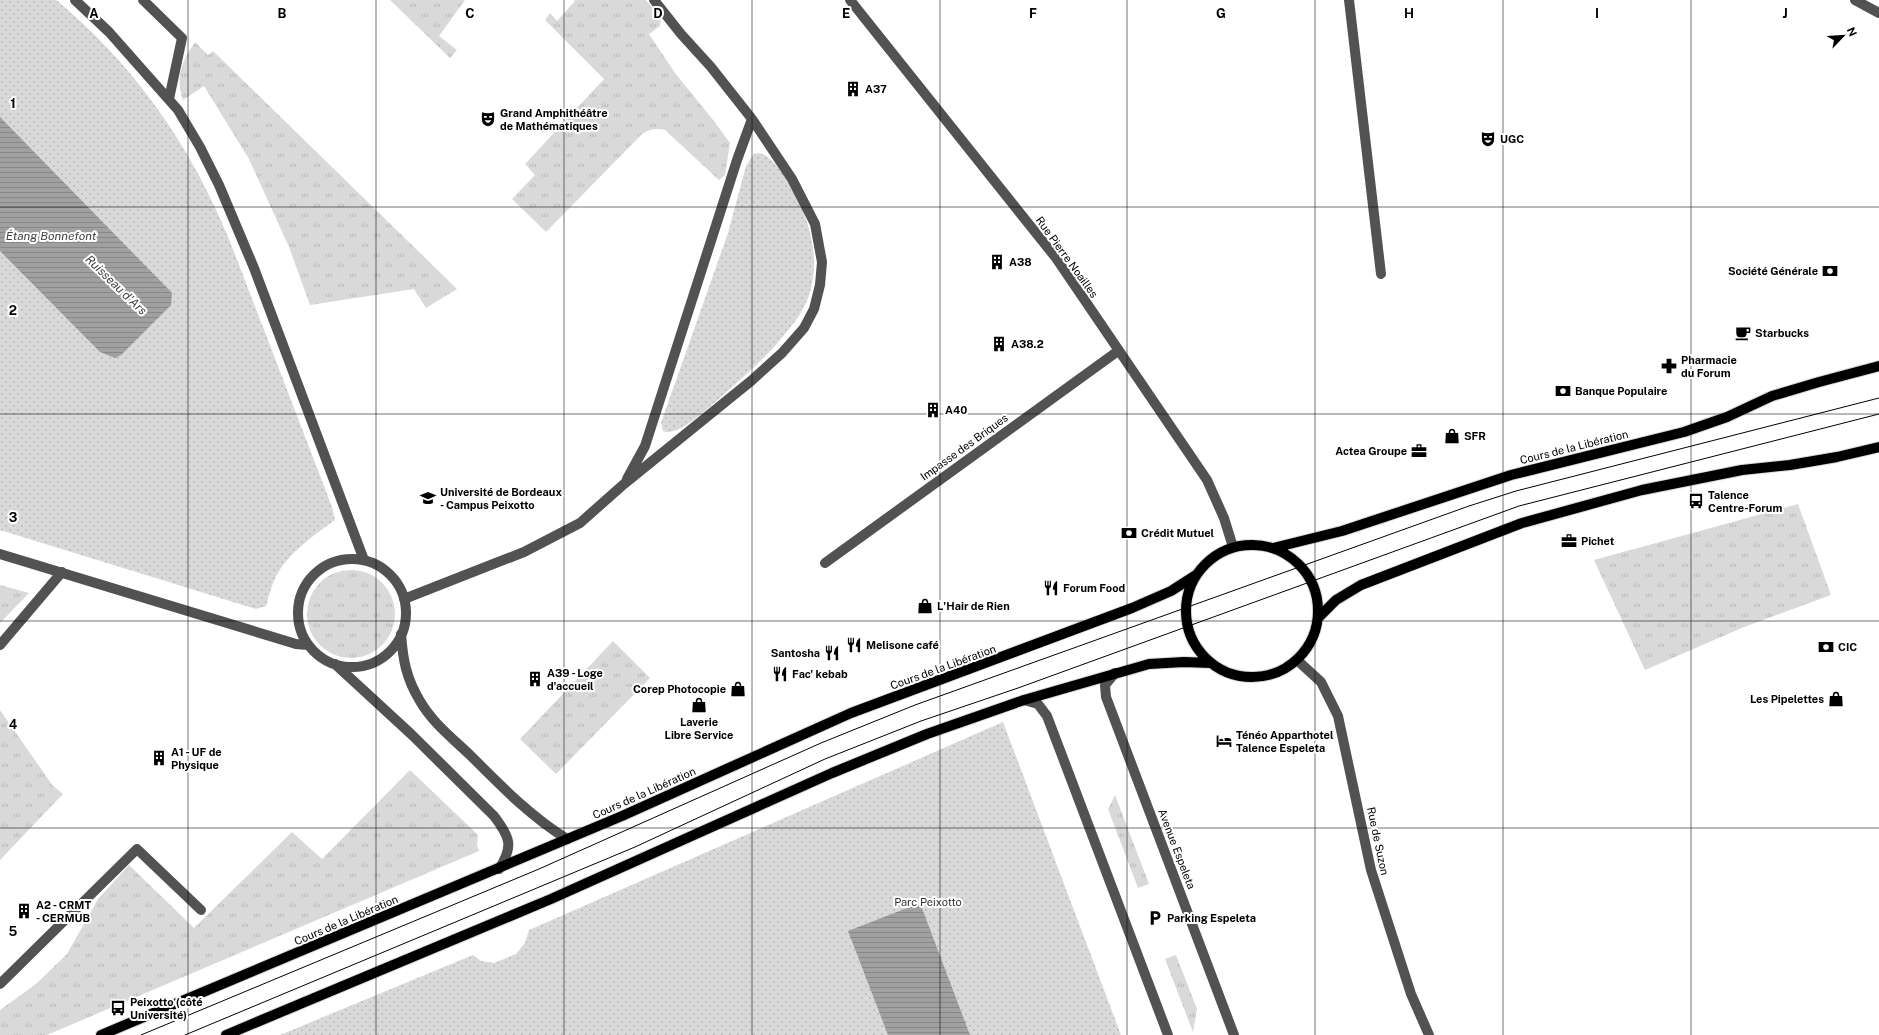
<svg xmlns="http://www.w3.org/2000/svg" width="1879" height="1035" viewBox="0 0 1879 1035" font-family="'Public Sans',sans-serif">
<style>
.grass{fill:url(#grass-tufts)}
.park{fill:url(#park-dots)}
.water{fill:url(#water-rules)}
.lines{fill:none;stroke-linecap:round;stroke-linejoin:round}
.major-casing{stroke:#dbdbdb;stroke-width:12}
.minor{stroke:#525252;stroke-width:10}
.major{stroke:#000;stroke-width:10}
.tram{stroke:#000;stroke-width:1}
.grid{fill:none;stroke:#000;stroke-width:1;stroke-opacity:0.55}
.labels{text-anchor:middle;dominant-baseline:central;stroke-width:4;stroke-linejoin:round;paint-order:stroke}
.poi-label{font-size:11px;font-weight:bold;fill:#000;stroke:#fff;text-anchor:start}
.street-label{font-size:11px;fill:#000;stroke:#fff}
.park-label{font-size:11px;fill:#303030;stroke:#fff}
.water-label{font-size:12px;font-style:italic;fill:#414141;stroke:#fff}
.grid-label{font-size:13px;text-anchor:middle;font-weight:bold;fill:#000;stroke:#fff;stroke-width:4;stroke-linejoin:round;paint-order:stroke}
</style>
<defs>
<pattern id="grass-tufts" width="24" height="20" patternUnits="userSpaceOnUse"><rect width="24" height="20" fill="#d9d9d9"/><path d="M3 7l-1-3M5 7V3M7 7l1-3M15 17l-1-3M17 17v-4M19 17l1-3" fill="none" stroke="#b8b8b8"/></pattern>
<pattern id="park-dots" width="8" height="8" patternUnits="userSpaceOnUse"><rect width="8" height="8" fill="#d9d9d9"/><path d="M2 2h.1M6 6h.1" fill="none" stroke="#b8b8b8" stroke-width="1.8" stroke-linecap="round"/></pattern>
<pattern id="water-rules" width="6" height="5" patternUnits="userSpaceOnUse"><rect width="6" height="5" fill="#a0a0a0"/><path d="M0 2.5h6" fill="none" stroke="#888"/></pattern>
</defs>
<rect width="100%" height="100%" fill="#fff"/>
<path class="grass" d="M390 0H465L439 36 457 50 450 58Z
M574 0H646L661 19 660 26 649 34 675 73 714 121 730 143 725 175 719 180 665 130C656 128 650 129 642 134L546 232 512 199 535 175 525 164 604 79 545 20 550 13 557 21 575 1Z
M195 42 208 55 213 51 457 289 426 308 414 289 310 305 289 247 249 159 204 86 183 100C175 77 182 61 195 42Z
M1798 504 1831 595 1744 627 1645 670 1594 560Z
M307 614a44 44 0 1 1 88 0a44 44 0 1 1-88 0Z
M0 585 29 593 0 623Z
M613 641 650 678 556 774 520 739Z
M0 710 53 786 63 794 0 860Z
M410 770 478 835 477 845 479 851 47 1035H0V1010L36 984 67 954 98 899 129 865 194 928 292 832 322 859Z
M1115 795 1149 884 1138 888 1108 809Z
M1176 955 1197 1009 1193 1032 1165 959Z"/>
<path class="park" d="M0 0H56C128 59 185 137 222 223 237 257 249 292 263 327 286 387 309 447 332 507L335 520C318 532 293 550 281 568 273 579 270 592 266 606L256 609 0 530Z
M759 153C772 155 788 180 794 192 810 222 820 258 810 292 804 313 788 331 774 347 761 362 746 374 732 387 720 397 679 439 663 431L661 423 728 233 746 166 754 154Z
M1003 722 1121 1035H280L473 955 481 961 494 963 516 954 525 943 529 930Z"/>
<path class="water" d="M0 117 172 293 171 305 121 355 115 358 100 352 0 251Z
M920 903 970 1035H888L848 931Z"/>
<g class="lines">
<defs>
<path id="major" d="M1186 611a66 66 0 1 1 132 0a66 66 0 1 1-132 0Z
M1273 548 1342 531 1511 475 1684 432 1727 417 1772 396 1819 382 1879 366
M1318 618 1336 600 1361 585 1522 523 1642 490 1742 470 1790 465 1837 457 1879 447
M101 1035 622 816 851 713 1132 608 1171 591 1196 575
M226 1035 551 899 832 773 927 734 1024 700 1149 664 1184 662 1211 663"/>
</defs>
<use href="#major" class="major-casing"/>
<path class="minor" d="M75 0 109 32 178 110 200 147 219 185 254 268 364 560
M143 0 182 38 169 99
M850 0 1056 258 1207 480 1224 518 1233 547
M1349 0 1381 274
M1855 0 1879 13
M627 479 645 446 737 160 752 119
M0 554 296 644 308 645
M298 613a54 54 0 1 1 108 0a54 54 0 1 1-108 0Z
M825 563 1118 351
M404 599 524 552 580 523 624 484 751 381 782 353 804 328 814 309 820 285 822 262 815 224 792 179 752 119 711 67 681 34 654 0
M401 634C403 660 406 678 420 701 432 722 451 737 469 754 500 785 530 816 567 839
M0 645 62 572
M1297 660 1321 682 1338 716 1371 870 1411 994 1429 1035
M335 664 411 734 494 816C510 837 514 846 499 869
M1115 673 1105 685 1106 697 1234 1035
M1024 700 1038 704 1047 716 1168 1035
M0 984 137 849 201 910"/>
<use href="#major" class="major"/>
<path class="tram" d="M141 1035 539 869 821 743 915 705 1469 506 1516 491 1879 398
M185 1035 635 847 825 759 921 721 1018 688 1519 506 1879 414"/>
</g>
<path class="grid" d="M188 0V1035M376 0V1035M564 0V1035M752 0V1035M940 0V1035M1127 0V1035M1315 0V1035M1503 0V1035M1691 0V1035M0 207H1879M0 414H1879M0 621H1879M0 828H1879"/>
<defs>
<symbol id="building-bare" viewBox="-9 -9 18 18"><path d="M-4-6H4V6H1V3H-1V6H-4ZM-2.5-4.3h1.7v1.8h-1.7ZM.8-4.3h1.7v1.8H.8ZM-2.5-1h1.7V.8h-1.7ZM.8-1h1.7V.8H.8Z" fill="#000" stroke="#fff" stroke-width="2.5" paint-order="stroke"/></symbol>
<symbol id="theatre-bare" viewBox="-9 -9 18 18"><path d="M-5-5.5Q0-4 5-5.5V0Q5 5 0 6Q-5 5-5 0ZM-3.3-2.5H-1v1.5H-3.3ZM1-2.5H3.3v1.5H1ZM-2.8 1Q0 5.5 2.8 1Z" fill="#000" stroke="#fff" stroke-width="2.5" paint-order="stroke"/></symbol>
<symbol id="bank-bare" viewBox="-9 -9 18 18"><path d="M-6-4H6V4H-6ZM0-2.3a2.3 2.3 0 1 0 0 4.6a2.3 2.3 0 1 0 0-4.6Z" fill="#000" stroke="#fff" stroke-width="2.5" paint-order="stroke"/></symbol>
<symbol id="cafe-bare" viewBox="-9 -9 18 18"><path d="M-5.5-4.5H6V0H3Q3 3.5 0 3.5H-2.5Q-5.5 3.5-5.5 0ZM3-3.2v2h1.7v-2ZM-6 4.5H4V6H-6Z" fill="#000" stroke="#fff" stroke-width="2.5" paint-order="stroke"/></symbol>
<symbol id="pharmacy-bare" viewBox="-9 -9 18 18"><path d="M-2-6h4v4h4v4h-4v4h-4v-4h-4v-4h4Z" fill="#000" stroke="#fff" stroke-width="2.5" paint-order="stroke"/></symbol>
<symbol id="shop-bare" viewBox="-9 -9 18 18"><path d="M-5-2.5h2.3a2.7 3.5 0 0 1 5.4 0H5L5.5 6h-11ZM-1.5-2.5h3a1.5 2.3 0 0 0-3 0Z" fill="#000" stroke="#fff" stroke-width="2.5" paint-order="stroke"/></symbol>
<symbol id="office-bare" viewBox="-9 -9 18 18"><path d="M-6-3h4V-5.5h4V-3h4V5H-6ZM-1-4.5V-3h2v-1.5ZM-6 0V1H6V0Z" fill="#000" stroke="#fff" stroke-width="2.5" paint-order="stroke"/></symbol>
<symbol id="university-bare" viewBox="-9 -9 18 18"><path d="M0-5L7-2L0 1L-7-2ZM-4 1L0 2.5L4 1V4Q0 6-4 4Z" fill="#000" stroke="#fff" stroke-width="2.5" paint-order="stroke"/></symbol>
<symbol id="bus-bare" viewBox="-9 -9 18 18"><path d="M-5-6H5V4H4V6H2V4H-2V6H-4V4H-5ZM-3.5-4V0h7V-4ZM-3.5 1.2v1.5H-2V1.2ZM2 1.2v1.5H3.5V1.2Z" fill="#000" stroke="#fff" stroke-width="2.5" paint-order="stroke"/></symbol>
<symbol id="restaurant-bare" viewBox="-9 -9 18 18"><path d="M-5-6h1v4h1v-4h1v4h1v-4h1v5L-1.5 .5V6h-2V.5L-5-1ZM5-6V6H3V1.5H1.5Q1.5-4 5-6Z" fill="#000" stroke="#fff" stroke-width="2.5" paint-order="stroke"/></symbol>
<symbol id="hotel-bare" viewBox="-9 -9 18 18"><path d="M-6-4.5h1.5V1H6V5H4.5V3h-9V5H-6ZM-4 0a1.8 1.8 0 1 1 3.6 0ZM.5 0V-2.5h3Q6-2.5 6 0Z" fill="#000" stroke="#fff" stroke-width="2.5" paint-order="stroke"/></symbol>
<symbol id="parking-bare" viewBox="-9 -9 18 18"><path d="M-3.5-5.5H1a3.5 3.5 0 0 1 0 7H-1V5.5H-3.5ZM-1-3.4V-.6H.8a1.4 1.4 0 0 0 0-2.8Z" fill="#000" stroke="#fff" stroke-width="2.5" paint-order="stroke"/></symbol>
</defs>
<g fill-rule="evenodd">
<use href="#building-bare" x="842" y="78" width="22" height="22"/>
<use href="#theatre-bare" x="477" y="108" width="22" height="22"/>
<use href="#theatre-bare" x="1477" y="128" width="22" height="22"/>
<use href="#building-bare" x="986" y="251" width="22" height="22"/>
<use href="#bank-bare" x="1819" y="260" width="22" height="22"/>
<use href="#cafe-bare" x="1732" y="322" width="22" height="22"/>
<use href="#building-bare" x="988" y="333" width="22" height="22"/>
<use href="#pharmacy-bare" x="1658" y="355" width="22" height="22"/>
<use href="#bank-bare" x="1552" y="380" width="22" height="22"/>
<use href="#building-bare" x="922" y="399" width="22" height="22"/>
<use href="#shop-bare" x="1441" y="425" width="22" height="22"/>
<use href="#office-bare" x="1408" y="440" width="22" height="22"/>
<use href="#university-bare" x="417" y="487" width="22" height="22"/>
<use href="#bus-bare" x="1685" y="490" width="22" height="22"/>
<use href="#bank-bare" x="1118" y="522" width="22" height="22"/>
<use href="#office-bare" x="1558" y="530" width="22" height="22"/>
<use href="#restaurant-bare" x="1040" y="577" width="22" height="22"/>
<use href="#shop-bare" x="914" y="595" width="22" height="22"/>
<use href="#restaurant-bare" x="843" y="634" width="22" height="22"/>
<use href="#bank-bare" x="1815" y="636" width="22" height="22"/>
<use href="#restaurant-bare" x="821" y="642" width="22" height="22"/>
<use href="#restaurant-bare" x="769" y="663" width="22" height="22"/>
<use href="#building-bare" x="524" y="668" width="22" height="22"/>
<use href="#shop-bare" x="727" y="678" width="22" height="22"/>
<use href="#shop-bare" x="1825" y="688" width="22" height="22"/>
<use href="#shop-bare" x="688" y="694" width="22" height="22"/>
<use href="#hotel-bare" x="1213" y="730" width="22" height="22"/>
<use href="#building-bare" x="148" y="747" width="22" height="22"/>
<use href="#building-bare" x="13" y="900" width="22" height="22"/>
<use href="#parking-bare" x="1144" y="907" width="22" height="22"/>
<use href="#bus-bare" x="107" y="997" width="22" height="22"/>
</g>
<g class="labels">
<g class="poi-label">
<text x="865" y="89">A37</text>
<text x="500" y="113">Grand Amphithéâtre<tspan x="500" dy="13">de Mathématiques</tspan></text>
<text x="1500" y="139">UGC</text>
<text x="1009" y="262">A38</text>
<text x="1818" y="271" text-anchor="end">Société Générale</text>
<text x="1755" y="333">Starbucks</text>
<text x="1011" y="344">A38.2</text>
<text x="1681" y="360">Pharmacie<tspan x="1681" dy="13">du Forum</tspan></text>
<text x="1575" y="391">Banque Populaire</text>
<text x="945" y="410">A40</text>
<text x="1464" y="436">SFR</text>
<text x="1407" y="451" text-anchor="end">Actea Groupe</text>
<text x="440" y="492">Université de Bordeaux<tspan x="440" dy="13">- Campus Peixotto</tspan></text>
<text x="1708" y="495">Talence<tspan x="1708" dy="13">Centre-Forum</tspan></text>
<text x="1141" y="533">Crédit Mutuel</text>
<text x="1581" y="541">Pichet</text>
<text x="1063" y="588">Forum Food</text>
<text x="937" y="606">L'Hair de Rien</text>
<text x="866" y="645">Melisone café</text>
<text x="1838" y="647">CIC</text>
<text x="820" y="653" text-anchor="end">Santosha</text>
<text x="547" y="673">A39 - Loge<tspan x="547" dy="13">d'accueil</tspan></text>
<text x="792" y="674">Fac' kebab</text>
<text x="726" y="689" text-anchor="end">Corep Photocopie</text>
<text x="1824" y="699" text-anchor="end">Les Pipelettes</text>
<text x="699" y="722" text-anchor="middle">Laverie<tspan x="699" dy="13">Libre Service</tspan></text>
<text x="1236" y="735">Ténéo Apparthotel<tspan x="1236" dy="13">Talence Espeleta</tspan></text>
<text x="171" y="752">A1 - UF de<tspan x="171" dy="13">Physique</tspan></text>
<text x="36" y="905">A2 - CRMT<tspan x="36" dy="13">- CERMUB</tspan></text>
<text x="1167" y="918">Parking Espeleta</text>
<text x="130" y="1002">Peixotto (côté<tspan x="130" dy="13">Université)</tspan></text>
</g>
<g class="street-label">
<text transform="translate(1067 257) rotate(54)">Rue Pierre Noailles</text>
<text transform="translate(964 447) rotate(-36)">Impasse des Briques</text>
<text transform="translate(1574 447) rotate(-14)">Cours de la Libération</text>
<text transform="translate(943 667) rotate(-20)">Cours de la Libération</text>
<text transform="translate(644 793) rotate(-24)">Cours de la Libération</text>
<text transform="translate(1378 841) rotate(78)">Rue de Suzon</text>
<text transform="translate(1177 849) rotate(69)">Avenue Espeleta</text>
<text transform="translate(346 920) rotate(-23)">Cours de la Libération</text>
</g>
<g class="park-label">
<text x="928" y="902">Parc Peixotto</text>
</g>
<g class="water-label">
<text x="51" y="236">Étang Bonnefont</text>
<text transform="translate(116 285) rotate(44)">Ruisseau d'Ars</text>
</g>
</g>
<g class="grid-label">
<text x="94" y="18">A</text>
<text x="282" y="18">B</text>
<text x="470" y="18">C</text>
<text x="658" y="18">D</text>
<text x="846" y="18">E</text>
<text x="1033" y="18">F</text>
<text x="1221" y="18">G</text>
<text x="1409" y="18">H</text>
<text x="1597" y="18">I</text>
<text x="1785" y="18">J</text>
<text x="13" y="108">1</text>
<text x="13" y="315">2</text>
<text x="13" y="522">3</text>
<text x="13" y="729">4</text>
<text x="13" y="936">5</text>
</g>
<g transform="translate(1843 36) rotate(65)" stroke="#ffffff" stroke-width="3" paint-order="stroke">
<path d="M0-3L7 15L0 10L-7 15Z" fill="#000000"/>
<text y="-6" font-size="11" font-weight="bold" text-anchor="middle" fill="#000000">N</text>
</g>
</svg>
